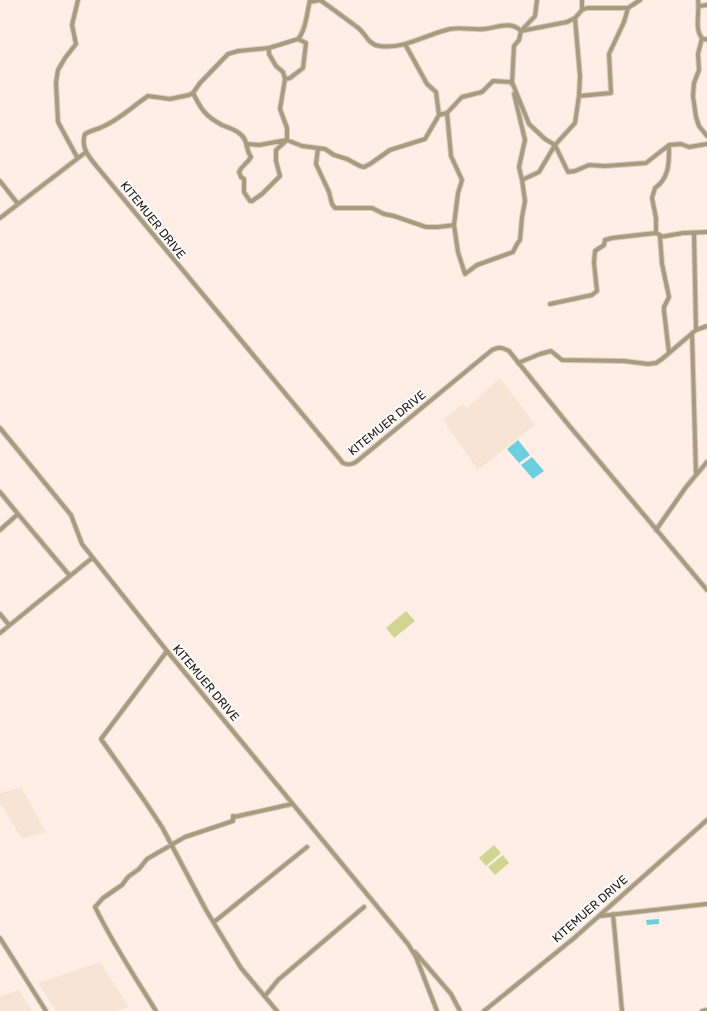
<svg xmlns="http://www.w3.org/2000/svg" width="707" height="1011" viewBox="0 0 707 1011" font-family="Rubik,sans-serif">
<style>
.industrial{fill:#f8e4d4}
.green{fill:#d0d691}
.water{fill:#6ad0df}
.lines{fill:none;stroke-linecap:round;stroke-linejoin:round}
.street-casing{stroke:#dcccc4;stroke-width:6}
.street{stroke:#a89c7f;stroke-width:4}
.labels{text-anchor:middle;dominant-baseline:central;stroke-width:4;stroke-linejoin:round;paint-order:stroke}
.street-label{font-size:12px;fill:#221814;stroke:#fff}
</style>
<rect width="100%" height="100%" fill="#ffeee6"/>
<path class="industrial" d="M500 378 535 425 478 470 443 420 462 404 467 408Z
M21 787 46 832 22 839 0 803V793Z
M100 962 129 1007 115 1011H56L38 983Z
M19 990 32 1011H0V996Z"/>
<path class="green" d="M406 611 415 621 394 638 386 628Z
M494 845 501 853 486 866 479 858Z
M503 855 509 863 495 875 488 867Z"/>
<path class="water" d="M518 440 530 455 519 463 507 449Z
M532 457 544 471 533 479 521 465Z
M659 919V924L647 925 646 920Z"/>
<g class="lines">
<defs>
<path id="street" d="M310 0C307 12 306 30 298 39L269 48 238 51 228 54 200 83 193 93 189 95 170 99 148 96C133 106 119 120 102 127 96 130 91 130 85 134 80 148 90 158 98 168L343 463C348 465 351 465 356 462L492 350C499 347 502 347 509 351L567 423 707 590
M698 0C700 12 694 29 702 38L707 40
M310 2 320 0C333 9 345 18 357 27 366 33 367 44 379 46 403 50 427 34 450 29 461 27 473 30 484 29 497 28 510 20 521 31L567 22 575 18 582 10 587 8H628L640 0
M699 6 707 5
M582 10V0
M575 18 580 76 579 96
M702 38 698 54 699 70 694 83 693 96 696 117 699 126 707 136
M285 79 290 78 303 68 306 43 298 39
M512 82 529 124 545 139 555 145 568 172 575 171 589 165 605 166 646 163 669 145 681 144 689 147 707 144
M512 84 514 46 519 40 521 31 535 16 537 0
M193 93C201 109 205 116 222 125 227 127 234 129 239 133 249 140 245 149 251 157 247 164 242 165 239 172L241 177 244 179V192L250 201H252L262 194 280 176 276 161V150L287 140V128L280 109 285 79 283 72 276 66 269 54V48
M514 94 525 140 519 167 522 180
M447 113 451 156 462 180 458 193 454 225 458 252 465 274 477 265 513 252 517 244 520 240 522 217 525 201 522 180 539 172 555 145 575 123 579 96 611 93 609 54 624 22 628 8
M439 115 447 113 462 97 482 92 493 81 512 82
M248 144 259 145 287 140 302 146 325 149 334 155 347 159 360 166 364 167 370 164 390 150 425 139 439 115 436 92 427 84 405 44
M318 148 316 164 329 192 332 204 335 208H372L384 214 394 216 426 227H438L454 225
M77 157 58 122 56 82 58 70 65 58 76 44 72 25 78 0
M0 181 18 204
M0 218 86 152
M656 233V218L652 198 655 188C670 178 669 161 669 145
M694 233 696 330
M660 237 662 264 669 297 664 307V311L669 353
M550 304 592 295 597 291 594 263 595 251 604 245 605 240 612 238 656 233 660 235V237L683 233 707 232
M692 333 696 475
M518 363 540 354 551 351 562 360 624 361 648 364 656 363 662 359 696 330 707 326
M0 428 71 515 82 544 167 651 408 944 416 957 437 1011
M0 492 18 514 0 530
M18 514 70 576
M656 530 686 487 707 462
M0 614 9 625
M0 633 92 558
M167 651 101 739 144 800 162 827 206 910 241 968 277 1011
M234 817 292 804
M613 914 622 1011
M600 916 707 904
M214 922 307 847
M0 938 46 1011
M415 952 451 994 460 1011
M265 996 278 980 364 907
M156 1011C135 977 113 944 95 907L103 898 122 885 128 877 139 869 147 859 185 837 233 821V816
M484 1011 573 939 707 820
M702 1011 707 1010"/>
</defs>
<use href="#street" class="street-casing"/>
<use href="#street" class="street"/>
</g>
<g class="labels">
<g class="street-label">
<text transform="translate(153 220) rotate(51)">KITEMUER DRIVE</text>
<text transform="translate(387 423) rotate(-39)">KITEMUER DRIVE</text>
<text transform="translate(206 683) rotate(50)">KITEMUER DRIVE</text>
<text transform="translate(590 909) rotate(-41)">KITEMUER DRIVE</text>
</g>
</g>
</svg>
